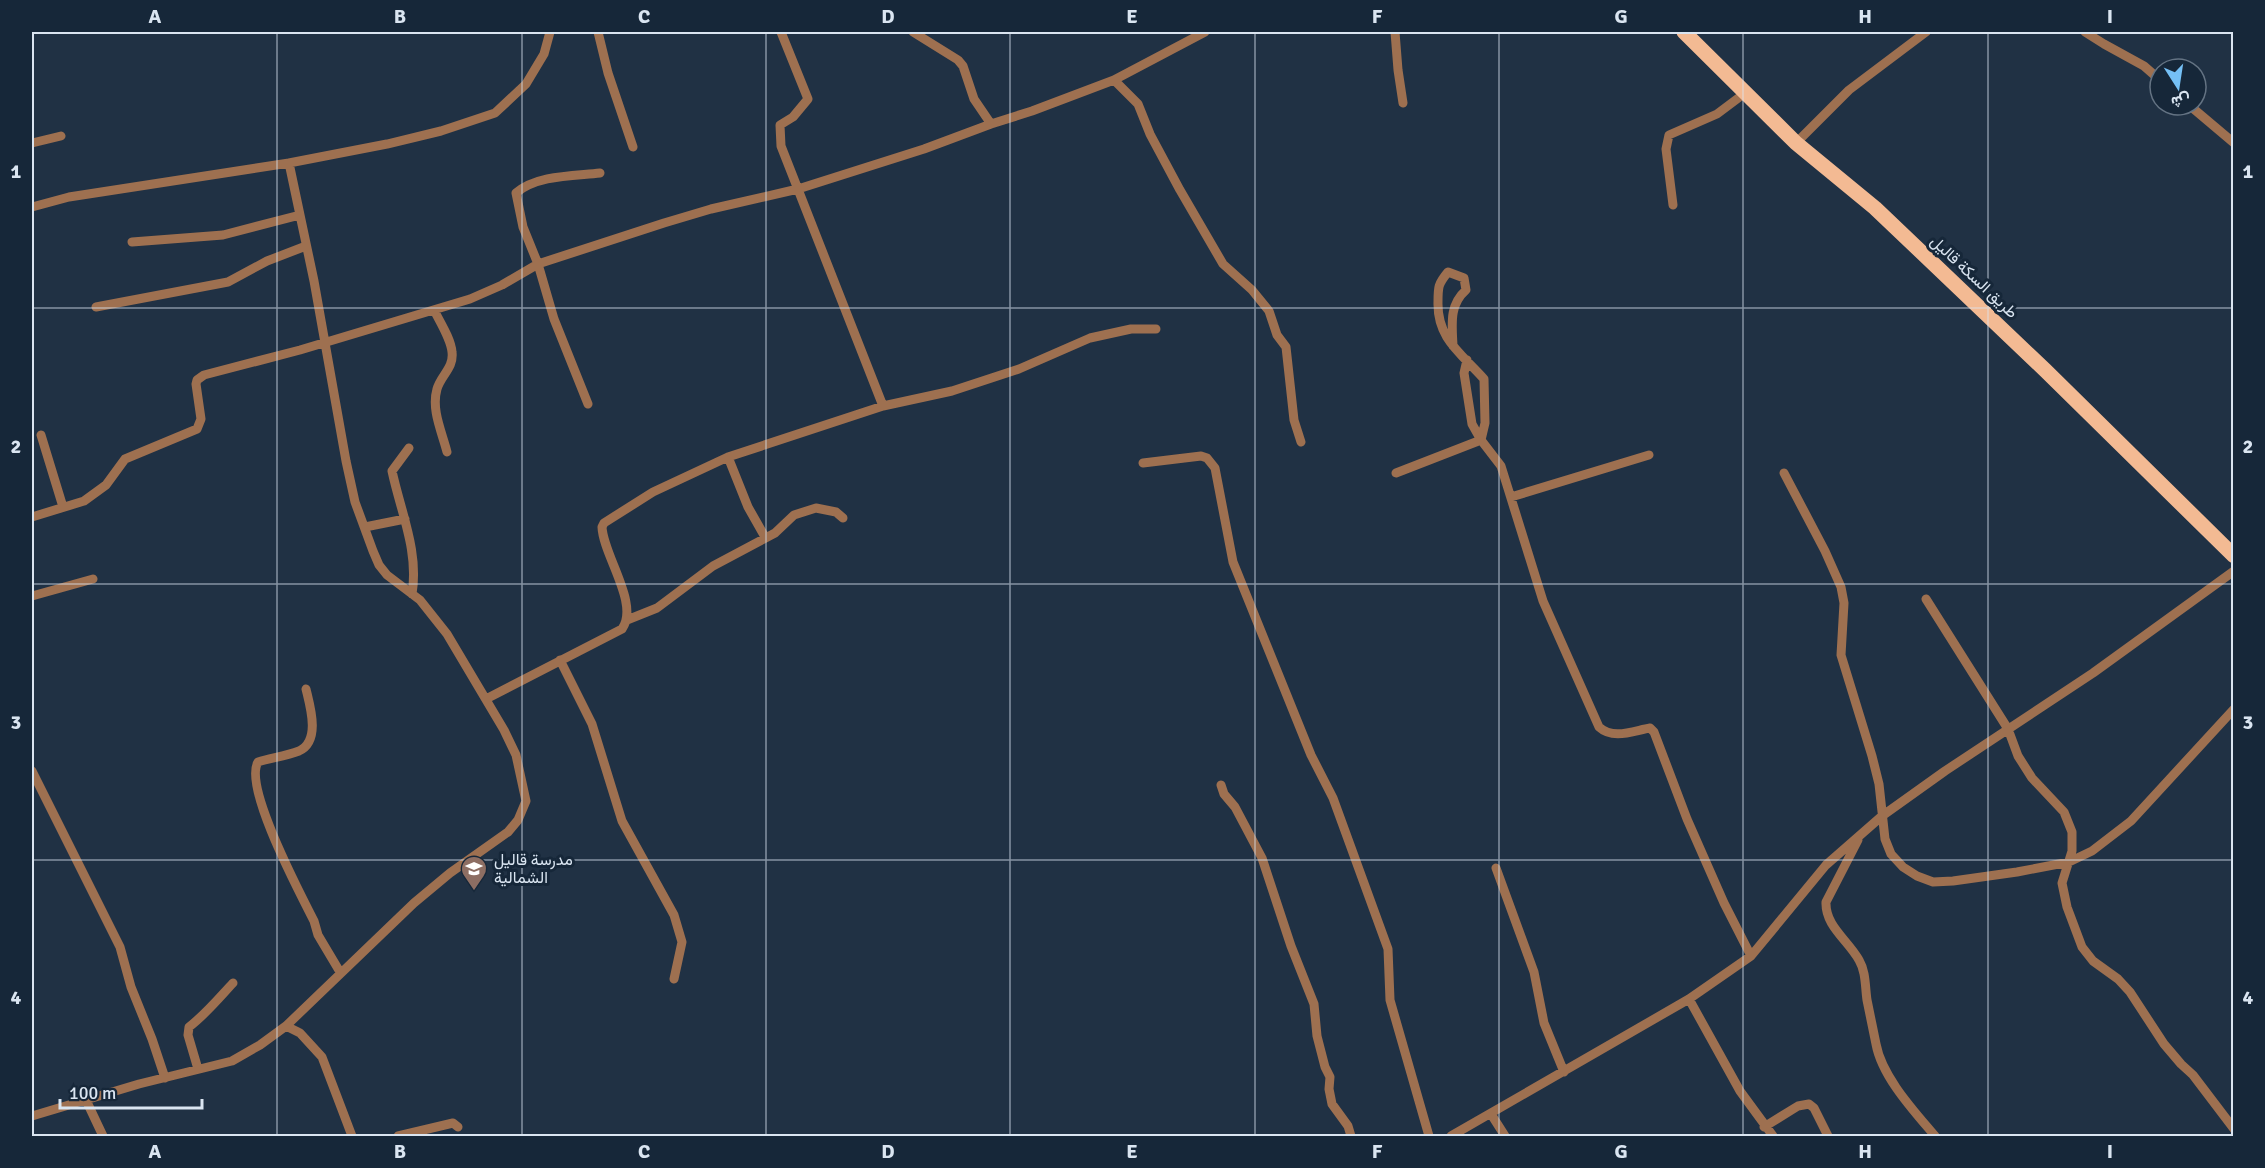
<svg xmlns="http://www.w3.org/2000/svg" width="2265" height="1168" viewBox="0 0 2265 1168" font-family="Signika,Vazirmatn,sans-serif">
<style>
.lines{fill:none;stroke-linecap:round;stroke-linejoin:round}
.street{stroke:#9e7050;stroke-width:9}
.primary{stroke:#f3ba93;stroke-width:15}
.grid{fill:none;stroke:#dae5f1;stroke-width:1.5;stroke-opacity:0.55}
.labels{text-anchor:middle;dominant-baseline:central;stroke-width:6;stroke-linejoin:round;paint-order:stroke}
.street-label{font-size:16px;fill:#dae5f1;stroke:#162739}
.poi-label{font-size:16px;fill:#dae5f1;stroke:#162739;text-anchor:start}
.neatline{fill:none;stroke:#dae5f1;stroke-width:2}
.grid-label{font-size:20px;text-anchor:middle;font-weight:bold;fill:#dae5f1}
</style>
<rect width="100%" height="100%" fill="#203144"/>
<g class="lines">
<path class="street" d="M598 32 608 73 633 147
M781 32 808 99 793 117 780 125 781 146 883 406
M913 32 958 60 963 66 974 99 991 124
M1395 32 1398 70 1403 103
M2085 32 2104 44 2144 66 2160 80
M1114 80 1138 104 1150 134 1180 190 1223 264 1252 290 1269 311 1277 335 1286 347 1294 420 1301 442
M2189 105 2234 143
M32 143 61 136
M1796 143 1849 90 1926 32
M1673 205 1666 149 1669 135 1717 114 1745 93
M32 207 69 197 289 163 387 144 441 131 495 113 526 84 544 54 550 32
M132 242 223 235 300 215
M96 307 228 282 267 261 306 246
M434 310C440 322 451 339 452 352 454 368 441 375 437 389 431 410 442 432 447 452
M1453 346C1452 324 1449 305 1466 290L1464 278 1448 272C1438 284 1438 287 1438 302 1437 339 1461 353 1484 379L1485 423 1481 440 1501 466 1543 601 1599 727C1613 740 1633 731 1650 728L1654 732 1687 819 1724 903 1751 956
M588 404 554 319 538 264 523 227 516 193C537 175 573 176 600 173
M41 435 63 507
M409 448 392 471C401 513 419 551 412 594
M728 457 748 507 765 537
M1143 463 1201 456 1207 458 1215 468 1233 562 1311 755 1333 798 1388 949 1390 1000 1429 1136
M1396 473 1481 440 1472 424 1464 373 1467 360
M1784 473 1825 551 1841 587 1844 603 1841 655 1872 756 1879 784 1885 839 1891 854 1903 867 1917 876 1933 882 1953 881 2017 872 2069 862 2092 851 2131 821 2234 709
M1511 497 1649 455
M32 517 84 501 106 485 125 459 197 429 201 419 196 384 197 380 204 375 300 350 470 299 502 285 538 264 664 223 711 209 798 189 924 149 991 124 1032 111 1114 80 1205 32
M365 527 405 519
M32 596 93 579
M1926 599 2008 729 2018 756 2032 778 2064 812 2072 832V851L2062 883 2067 907 2082 947 2093 961 2118 979 2130 992 2164 1044 2181 1064 2193 1075 2234 1129
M627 620 657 608 713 566 775 533 794 515 816 508 836 512 843 518
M560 660 592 724 622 821 674 915 682 942 674 979
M306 689C310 706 321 741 299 751 286 756 271 758 258 762 243 787 300 893 314 921L318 935 340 972
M486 699 622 629C640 604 603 555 602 527L604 523 653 492 728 457 883 406 952 391 1019 369 1090 338 1131 329H1156
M32 771 120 947 131 987 152 1039 165 1078
M1221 785 1224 794 1235 807 1262 858 1291 946 1314 1004 1317 1036 1325 1067 1330 1077 1329 1089 1332 1104 1348 1126 1351 1136
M1858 840 1826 902C1825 926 1848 940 1859 960 1866 972 1865 986 1867 1000 1870 1014 1873 1030 1876 1044 1882 1077 1914 1111 1935 1136
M1496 868 1534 972 1544 1023 1564 1072
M1689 999 1740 1091 1773 1136
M286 1026 300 1033 322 1057 352 1136
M198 1069 188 1035 189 1027C206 1014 219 998 233 983
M86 1100 103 1136
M1491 1114 1505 1136
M32 1116 139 1084 232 1061 260 1045 286 1026 414 903 450 873 508 832 518 820 526 801 516 755 504 730 447 634 420 600 387 575 379 565 373 551 355 502 346 461 314 281 289 163
M1764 1127 1798 1106 1809 1104 1814 1108 1828 1136
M398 1136 453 1123 458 1127
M1451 1136 1689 999 1751 956 1826 865 1882 816 1945 771 2093 673 2234 571"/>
<path class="primary" d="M1684 32 1796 143 1875 208 2045 370 2234 556"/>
</g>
<path class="grid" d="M277 32V1136M522 32V1136M766 32V1136M1010 32V1136M1255 32V1136M1499 32V1136M1743 32V1136M1988 32V1136M32 308H2234M32 584H2234M32 860H2234"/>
<defs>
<symbol id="school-pin" viewBox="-11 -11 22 30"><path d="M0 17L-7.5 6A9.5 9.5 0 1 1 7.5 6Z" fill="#8d6e63" stroke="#162739"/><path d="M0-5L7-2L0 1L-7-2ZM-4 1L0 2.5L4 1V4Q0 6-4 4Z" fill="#fff"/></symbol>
</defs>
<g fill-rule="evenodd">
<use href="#school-pin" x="459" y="854" width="30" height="40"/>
</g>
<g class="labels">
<g class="street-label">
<text transform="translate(1974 277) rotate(43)">طريق السكة قاليل</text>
</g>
<g class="poi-label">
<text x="494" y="860">مدرسة قاليل<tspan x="494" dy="18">الشمالية</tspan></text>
</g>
</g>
<rect width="2265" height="1168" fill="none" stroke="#162739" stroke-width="66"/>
<g transform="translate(2178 87) rotate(168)"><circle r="28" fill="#162739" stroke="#647383" stroke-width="1.5"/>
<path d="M0-4.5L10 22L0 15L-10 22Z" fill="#75c0f6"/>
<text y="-9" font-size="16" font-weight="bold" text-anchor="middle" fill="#dae5f1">ش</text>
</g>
<path d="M60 1099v9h142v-9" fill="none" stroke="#dae5f1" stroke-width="3"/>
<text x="69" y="1099" font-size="18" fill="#dae5f1" stroke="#162739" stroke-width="4.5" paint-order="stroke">100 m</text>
<rect x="33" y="33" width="2199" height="1102" class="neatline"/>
<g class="grid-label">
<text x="155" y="23">A</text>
<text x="400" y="23">B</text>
<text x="644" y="23">C</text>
<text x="888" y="23">D</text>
<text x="1132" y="23">E</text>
<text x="1377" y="23">F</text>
<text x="1621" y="23">G</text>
<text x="1865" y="23">H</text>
<text x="2110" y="23">I</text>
<text x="16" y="178">1</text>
<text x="2248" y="178">1</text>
<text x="16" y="453">2</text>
<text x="2248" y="453">2</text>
<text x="16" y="729">3</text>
<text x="2248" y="729">3</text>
<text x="16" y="1004">4</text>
<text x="2248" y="1004">4</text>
<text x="155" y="1158">A</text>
<text x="400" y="1158">B</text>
<text x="644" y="1158">C</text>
<text x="888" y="1158">D</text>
<text x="1132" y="1158">E</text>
<text x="1377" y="1158">F</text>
<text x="1621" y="1158">G</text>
<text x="1865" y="1158">H</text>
<text x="2110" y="1158">I</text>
</g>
</svg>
